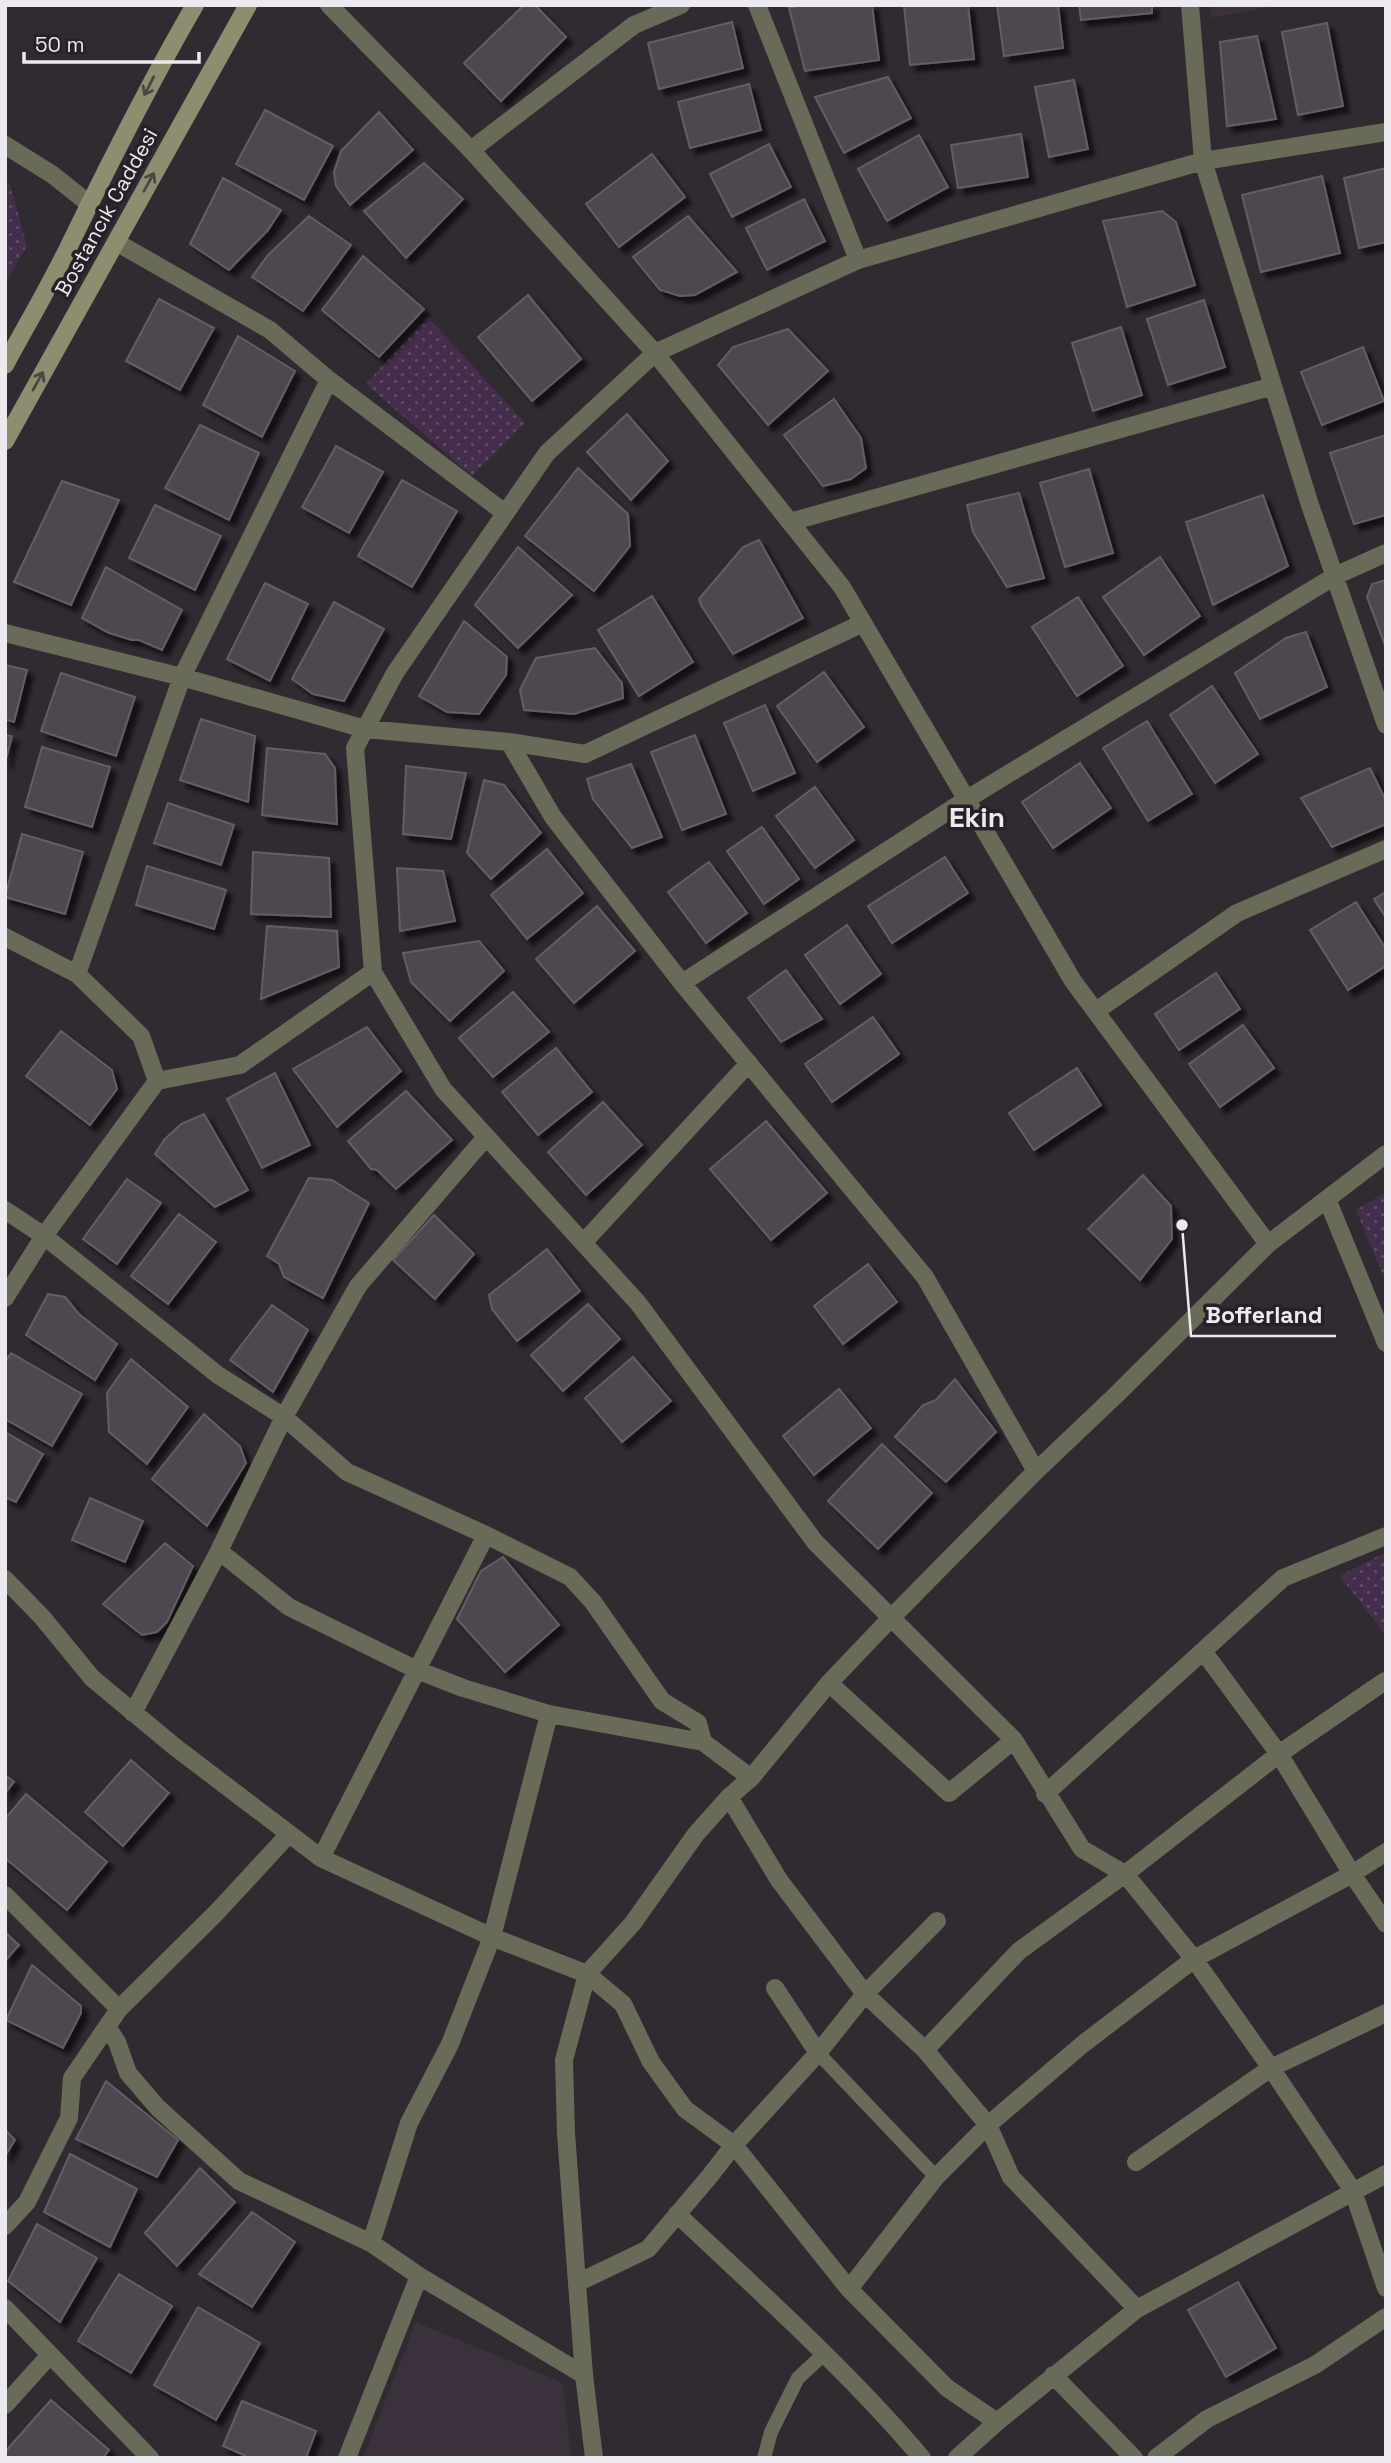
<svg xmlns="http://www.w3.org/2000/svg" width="1391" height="2463" viewBox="0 0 1391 2463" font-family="'Space Grotesk',sans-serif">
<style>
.built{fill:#3a313d}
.green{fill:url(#green-dots)}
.building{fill:#4d474f;stroke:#645d66;stroke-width:2;filter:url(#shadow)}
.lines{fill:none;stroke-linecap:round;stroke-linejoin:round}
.service{stroke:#6a6a59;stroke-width:14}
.minor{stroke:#6a6a59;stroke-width:18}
.tertiary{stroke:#6a6a59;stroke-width:18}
.secondary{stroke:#8d8d70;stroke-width:18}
.oneway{stroke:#4a4741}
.labels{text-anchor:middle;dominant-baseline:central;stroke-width:7;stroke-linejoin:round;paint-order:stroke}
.street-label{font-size:21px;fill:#edeaef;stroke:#262128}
.district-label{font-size:28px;font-weight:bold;fill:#edeaef;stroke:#262128}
.leader{fill:none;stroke:#edeaef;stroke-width:2.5}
.callout-dot{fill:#edeaef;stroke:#262128;stroke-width:2.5}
.callout-label{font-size:23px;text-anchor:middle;font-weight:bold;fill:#edeaef;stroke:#262128;stroke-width:7;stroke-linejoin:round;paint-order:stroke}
</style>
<defs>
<pattern id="green-dots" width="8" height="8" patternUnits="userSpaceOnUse" patternTransform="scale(1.75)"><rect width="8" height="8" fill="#452d4c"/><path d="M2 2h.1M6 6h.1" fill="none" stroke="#604c66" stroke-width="1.8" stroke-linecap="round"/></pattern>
<filter id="shadow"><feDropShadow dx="6" dy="6" stdDeviation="2" flood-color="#0009"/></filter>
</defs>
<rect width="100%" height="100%" fill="#302a31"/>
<path class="built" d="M1210 5H1280L1211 18Z
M416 2322 563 2383 571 2458H363Z"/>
<path class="green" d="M5 181 10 184 27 246 5 284Z
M427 316 525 423 472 476 366 384Z
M1386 1192V1283L1356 1210Z
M1386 1552V1636L1340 1576Z"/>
<path class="building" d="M524 5H535L566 37 501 101 464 63Z
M803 5H872L879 60 805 71 789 8Z
M904 5H968L974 59 910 65Z
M997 5H1058L1063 48 1004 56Z
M1079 5H1152V13L1081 20Z
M732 22 743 68 659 89 648 43Z
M1327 23 1343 106 1298 115 1282 32Z
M1257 36 1276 119 1227 126 1220 42Z
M888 77 911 118 844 153 815 97Z
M1074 80 1088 149 1049 157 1035 87Z
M749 84 761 130 690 148 678 102Z
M265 110 333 146 304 200 236 164Z
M379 112 413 150 350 205 336 186 334 172 341 151Z
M1021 134 1028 177 958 188 951 145Z
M919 135 948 187 887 221 858 169Z
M769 144 791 187 732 217 710 174Z
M652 154 685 197 619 247 586 204Z
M424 163 463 199 406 258 364 211Z
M1386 168V242L1359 248 1344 178Z
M1322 176 1340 253 1261 272 1242 195Z
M223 178 281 210 268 230 229 270 190 244Z
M804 199 825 241 767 270 746 228Z
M1162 211 1176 222 1195 285 1127 307 1103 221Z
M309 216 351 245 303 311 252 277 268 255Z
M688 216 737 272 695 295 680 296 660 290 633 257Z
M363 256 424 309 379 357 322 310Z
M528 295 581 359 532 401 478 337Z
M159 299 214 328 180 390 126 361Z
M1204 300 1225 367 1168 385 1147 319Z
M1121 327 1142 395 1093 411 1072 343Z
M788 329 828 371 768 425 718 365 733 347Z
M238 336 295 371 262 437 203 405Z
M1363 347 1384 401 1322 425 1301 372Z
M834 399 861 438 866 468 851 479 823 486 784 435Z
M627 414 668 461 631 500 587 452Z
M200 425 259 453 229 520 165 488Z
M1386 435V515L1354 524 1330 453Z
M336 446 383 472 349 533 302 507Z
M578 468 628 514 630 546 594 591 525 536Z
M1089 469 1113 553 1065 567 1040 483Z
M402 480 457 511 412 587 358 556Z
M62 481 119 500 71 605 14 582Z
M1019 493 1044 578 1007 587 973 532 967 505Z
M1263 495 1288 566 1213 605 1186 522Z
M155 505 221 536 195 590 129 558Z
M759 540 803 618 733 654 701 605 699 599 743 547Z
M518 547 572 595 518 648 475 605Z
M1160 557 1200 616 1144 655 1103 597Z
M106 567 182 610 162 650 139 640H132L109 633 82 618Z
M1386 580V648L1367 597 1372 584Z
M265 583 308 604 270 681 227 659Z
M652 596 693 662 639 696 598 630Z
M1078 597 1123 666 1077 696 1032 627Z
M334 602 384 629 344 701 313 694 292 679Z
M464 621 507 657 506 675 479 714 447 712 419 696Z
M1306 632 1327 687 1260 719 1235 673 1286 638Z
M595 648 622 683 623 698 574 714 524 710 520 690 536 658Z
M5 665 27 670 14 722 5 719Z
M824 672 864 727 817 762 777 706Z
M61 673 135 697 116 756 41 731Z
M1212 686 1258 754 1215 783 1170 715Z
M765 705 795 773 753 791 724 723Z
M201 719 255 736 248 802 180 780Z
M1147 721 1192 794 1148 821 1103 748Z
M5 735 12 736 5 763Z
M695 735 726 814 682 830 651 752Z
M42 747 110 767 92 827 25 807Z
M267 748 325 754 335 768 337 824 262 815Z
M1080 763 1111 808 1053 848 1022 802Z
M631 764 662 837 632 848 593 799 587 779Z
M406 766 466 773 451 839 403 834Z
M1370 768 1386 801V824L1332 847 1301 798Z
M484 780 504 785 541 833 491 879 467 853Z
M815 787 854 840 815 868 776 816Z
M168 803 234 825 221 865 154 843Z
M762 827 799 879 764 904 727 851Z
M22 834 83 852 65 914 5 897Z
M547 849 583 893 527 939 491 895Z
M253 852 329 858 331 917 251 914Z
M945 857 968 893 892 943 868 906Z
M709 862 747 913 706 943 668 892Z
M147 866 226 890 214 929 136 905Z
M397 868 443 871 455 921 400 931Z
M1386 892V918L1374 899Z
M1356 902 1386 949V966L1348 990 1310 930Z
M597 906 635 951 574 1003 536 959Z
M847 925 881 974 840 1004 805 955Z
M267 926 337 931 339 967 261 999Z
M479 941 504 971 450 1021 411 982 403 953Z
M786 970 822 1019 781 1042 748 998Z
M1216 973 1240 1009 1179 1050 1155 1014Z
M513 992 549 1032 493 1077 459 1038Z
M873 1017 899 1054 832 1102 805 1064Z
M1243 1025 1274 1068 1220 1107 1189 1064Z
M367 1027 401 1071 337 1127 293 1069Z
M61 1031 112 1070 117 1089 90 1125 26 1076Z
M556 1048 592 1092 538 1135 502 1092Z
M1077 1068 1101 1105 1034 1150 1009 1113Z
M275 1073 310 1145 262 1168 227 1099Z
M406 1091 452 1140 396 1189 377 1170 371 1169 348 1141Z
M603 1102 642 1145 586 1195 548 1152Z
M204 1114 248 1190 215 1207 155 1154 164 1140 181 1124Z
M766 1121 827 1193 771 1240 710 1169Z
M1143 1175 1171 1206 1172 1239 1140 1280 1088 1229Z
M309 1178 332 1180 369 1203 323 1298 284 1277 279 1264 267 1256Z
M127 1179 161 1203 117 1264 83 1239Z
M179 1214 216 1242 168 1304 131 1276Z
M434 1215 474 1254 435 1299 393 1260Z
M547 1249 580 1291 517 1341 492 1309 489 1295Z
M868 1264 897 1302 843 1344 814 1306Z
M48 1294 65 1297 79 1314 117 1344 95 1380 26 1335Z
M588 1304 620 1339 563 1391 531 1355Z
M272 1305 308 1330 273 1392 230 1360Z
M11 1353 82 1394 52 1446 5 1419V1362Z
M633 1357 671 1401 622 1442 585 1398Z
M131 1359 188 1407 147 1464 109 1432 107 1393Z
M955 1379 996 1432 946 1482 895 1437 923 1405 936 1400Z
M839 1389 871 1428 814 1475 783 1436Z
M204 1414 240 1446 246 1463 207 1526 152 1479Z
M5 1432 43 1454 16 1502 5 1497Z
M882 1444 932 1493 878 1549 828 1501Z
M90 1498 143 1521 125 1562 72 1540Z
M165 1543 193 1566 167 1622 157 1632 142 1635 103 1604Z
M503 1557 559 1625 505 1672 457 1619 481 1571Z
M131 1760 169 1793 123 1846 85 1812Z
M5 1775 14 1782 5 1793Z
M26 1794 107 1862 67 1910 5 1858V1819Z
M5 1932 19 1945 5 1961Z
M32 1965 81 2006V2013L63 2048 6 2020Z
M106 2081 178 2140 157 2177 76 2139Z
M5 2130 15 2140 5 2156Z
M70 2154 137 2189 110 2247 44 2212Z
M200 2168 235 2202 177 2266 145 2233Z
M252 2212 295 2242 252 2307 199 2274Z
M37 2224 97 2258 60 2322 8 2281Z
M119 2274 172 2306 131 2373 78 2341Z
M1238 2282 1276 2348 1226 2377 1188 2310Z
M198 2307 260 2343 216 2420 154 2385Z
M51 2400 109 2450 103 2458H5V2452Z
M242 2401 316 2431 306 2458H250L223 2446Z"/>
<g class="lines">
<path class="service" d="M818 2053 936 2177
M764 2458 771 2432 798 2378 824 2354"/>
<path class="minor" d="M757 5 858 260
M1190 5 1203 161 1310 505 1386 725
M5 145 53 175 88 203
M471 150 634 25 681 5
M1203 161 858 260 655 353 547 453 395 673 355 748 373 972 443 1089 638 1303 815 1542 1014 1740 1082 1849 1125 1874 1194 1959 1271 2068 1353 2191 1386 2288
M116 242 270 330 329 380 505 513
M790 522 1273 386
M5 633 182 677 365 729 509 742 585 754 863 623
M509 742 553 817 682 983 925 1277 1036 1471
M5 937 77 974 141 1036 157 1081
M77 974 182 677 329 380
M682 983 967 799 1335 576 1386 553
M1096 1011 1237 913 1386 849
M1327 1199 1386 1343
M5 1210 44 1236 218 1375 284 1417 347 1472 486 1535 570 1577 593 1602 662 1701 698 1723 703 1742
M583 1243 749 1063
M5 1298 44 1236 157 1081 240 1065 373 972
M219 1551 289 1607 417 1670 463 1688 549 1714 703 1742 751 1778
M5 1579 42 1617 92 1678 175 1747 321 1858 492 1937 587 1974 623 2004 651 2062 685 2109 734 2145 849 2289 947 2388 997 2422
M1203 1651 1283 1578 1386 1536
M829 1683 949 1793 1014 1740
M133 1713 219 1551 284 1417 358 1286 486 1137
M1045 1794 1203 1651 1279 1754 1352 1874 1386 1924
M729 1797 779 1880 865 1994 925 2050 988 2125 1011 2177 1137 2309
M321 1858 486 1535
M5 1895 119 2009
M775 1988 818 2053
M107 2027 117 2042 128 2073 158 2108 239 2181 371 2243 419 2276 584 2375
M925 2050 1019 1951 1125 1874 1279 1754 1385 1681
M1136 2162 1271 2068 1386 2013
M677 2214C761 2293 847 2370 922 2458
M5 2226 27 2202 69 2118 72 2078 119 2009 217 1912 289 1834
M371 2243 409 2123 450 2044 492 1937 549 1714
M577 2283 648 2249 709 2177 734 2145 818 2053 865 1994 937 1921
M849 2289 936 2177 988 2125 1083 2044 1194 1959 1352 1874 1386 1852
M5 2308 150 2458
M1053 2375 1134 2458
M5 2405 50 2355
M347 2458 419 2276
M957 2458 997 2422 1137 2309 1386 2174
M1156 2458 1207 2419 1315 2365 1386 2317"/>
<path class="tertiary" d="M329 5 471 150 655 353 842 587 1073 981 1268 1244
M1203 161 1386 132
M594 2458 584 2375 577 2283 566 2133 564 2060 587 1974 633 1923 696 1834 729 1797 751 1778 829 1683 890 1619 1036 1471 1116 1395 1268 1244 1386 1154"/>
<path class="secondary" d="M5 365C27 324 51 284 71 242 110 162 150 82 195 5
M5 441 248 5"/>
</g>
<defs><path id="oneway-shaft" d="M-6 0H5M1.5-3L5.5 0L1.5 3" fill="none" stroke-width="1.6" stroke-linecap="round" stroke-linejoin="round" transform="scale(1.75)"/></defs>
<g class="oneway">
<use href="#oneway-shaft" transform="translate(149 86) rotate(117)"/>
<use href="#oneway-shaft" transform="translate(149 182) rotate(-61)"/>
<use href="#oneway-shaft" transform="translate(38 381) rotate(-61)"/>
</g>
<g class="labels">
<g class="street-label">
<text transform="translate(106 212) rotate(-61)">Bostancık Caddesi</text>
</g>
<g class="district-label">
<text x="977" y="817">Ekin</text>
</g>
</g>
<path class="leader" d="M1182 1225L1191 1336H1336"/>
<circle class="callout-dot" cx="1182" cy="1225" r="7"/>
<g class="callout-label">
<text x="1264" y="1323">Bofferland</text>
</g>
<rect width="1391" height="2463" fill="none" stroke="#edeaef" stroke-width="14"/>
<path d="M24 52v10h175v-10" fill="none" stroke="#edeaef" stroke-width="3.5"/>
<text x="35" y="52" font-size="21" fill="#edeaef" stroke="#262128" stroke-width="5" paint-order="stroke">50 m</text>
</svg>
